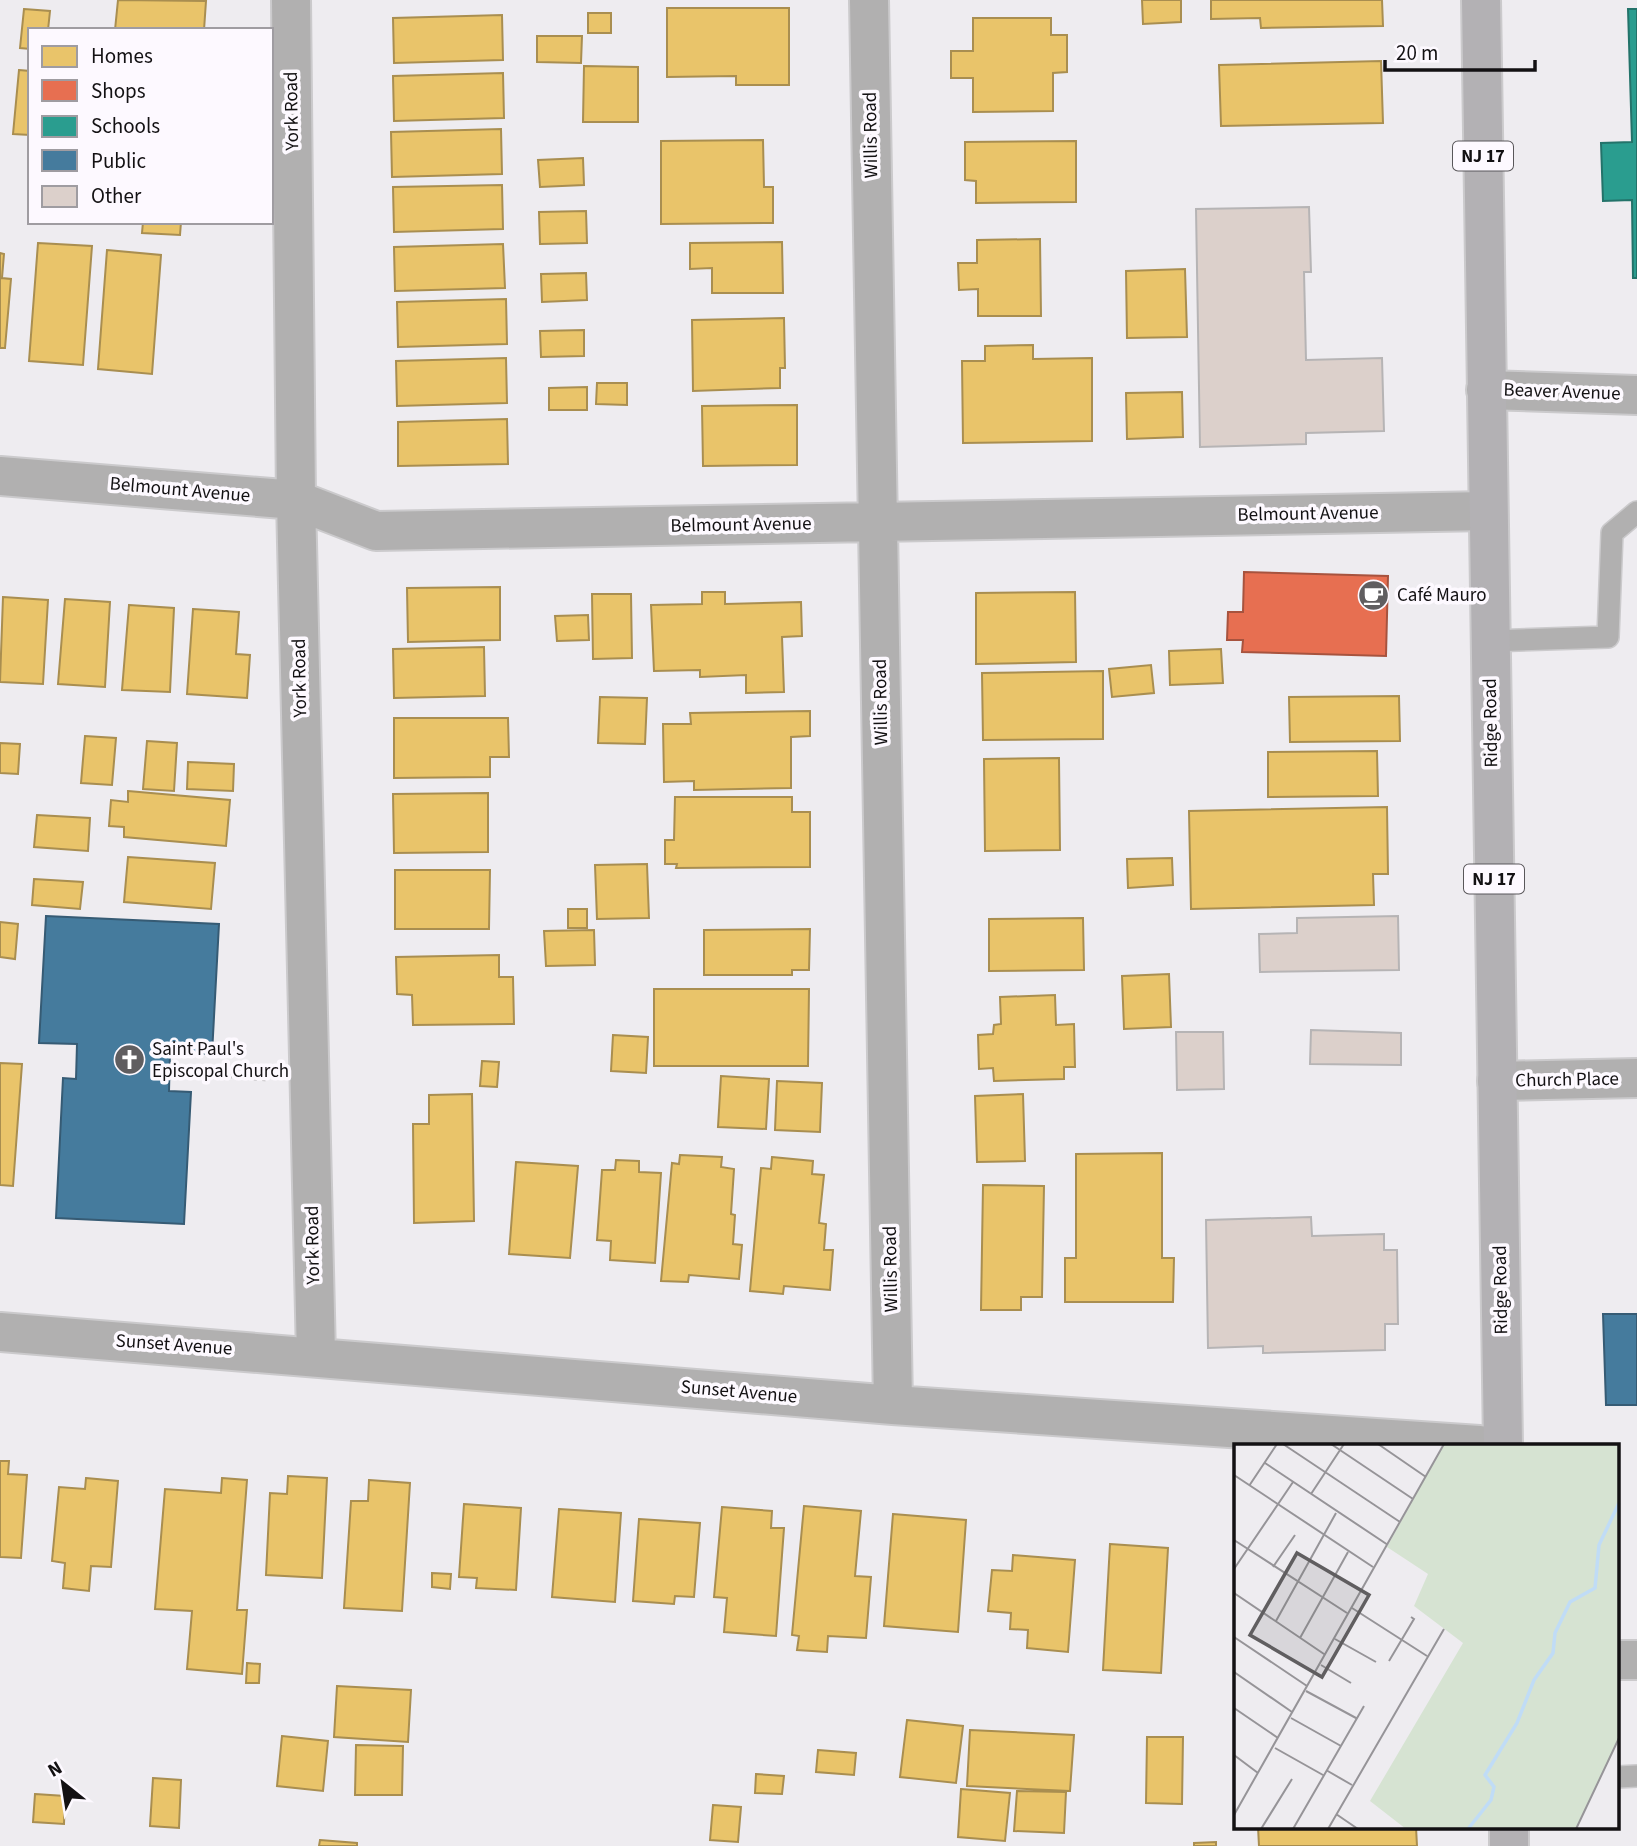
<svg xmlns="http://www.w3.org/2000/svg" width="1637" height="1846" viewBox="0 0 1637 1846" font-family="'Source Sans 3',sans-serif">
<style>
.homes{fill:#e9c46a;stroke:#a98e50;stroke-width:2}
.shops{fill:#e76f51;stroke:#a7533e;stroke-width:2}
.schools{fill:#2a9d8f;stroke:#23736a;stroke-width:2}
.public{fill:#457b9d;stroke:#365b74;stroke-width:2}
.building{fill:#dcd0cb;stroke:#b6b4b5;stroke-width:2}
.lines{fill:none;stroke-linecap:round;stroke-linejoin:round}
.lane-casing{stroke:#cbcacc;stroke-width:24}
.street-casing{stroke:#cbcacc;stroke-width:42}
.primary-casing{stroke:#cbcacc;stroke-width:42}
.path{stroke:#afaeaf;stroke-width:4.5;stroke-dasharray:3.5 5;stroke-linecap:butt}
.lane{stroke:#b1b0b0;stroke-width:21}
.street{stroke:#b1b0b0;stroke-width:38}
.primary{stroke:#b3b1b4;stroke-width:38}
.labels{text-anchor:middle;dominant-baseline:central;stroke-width:7;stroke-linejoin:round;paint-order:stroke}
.shield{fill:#fdf9ff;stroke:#59575a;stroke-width:2}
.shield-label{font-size:18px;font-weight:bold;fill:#131113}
.street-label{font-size:19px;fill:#131113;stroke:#fdf9ff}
.poi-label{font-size:19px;fill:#131113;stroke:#fdf9ff;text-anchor:start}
.inset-river{fill:none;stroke:#c0dcf6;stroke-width:3.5}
.inset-road{fill:none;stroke:#969498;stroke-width:2}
.view{fill:#605e60;fill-opacity:0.15;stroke:#605e60;stroke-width:3.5}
.inset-edge{fill:none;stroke:#131113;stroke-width:3.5}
</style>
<rect width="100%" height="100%" fill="#eeecf0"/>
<path class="homes" d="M118 0 206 1 204 30H115Z
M1142 0H1181V22L1143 24Z
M1211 0H1382L1383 26 1261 28 1260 18 1211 19Z
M667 8H789V85H736V76L667 77Z
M24 9 50 11 48 30H30V49L20 48Z
M588 13H611V33H588Z
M502 15 503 60 394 63 393 18Z
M973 18H1051V35H1067V72L1053 73V111L973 112V78H951V51H973Z
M537 36H582L581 63 537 62Z
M1381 61 1383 123 1221 126 1219 65Z
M584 66 638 67V122H583Z
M19 70 30 71V135L13 134Z
M503 73 504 118 394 121 393 76Z
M501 129 502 174 392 177 391 132Z
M763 140 764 187H773V223L661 224V141Z
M1076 141V202L976 203V181L965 180V142Z
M583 158 584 185 540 187 538 160Z
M502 185 503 229 394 232 393 187Z
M586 211 587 243 540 244 539 212Z
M143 222H181L180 235 142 233Z
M1040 239 1041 316H978V289L959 290 958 263H977V240Z
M782 242 783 293H712V268L690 269V243Z
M38 243 92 246 83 365 29 361Z
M503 244 505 288 395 291 394 247Z
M107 250 161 255 152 374 98 369Z
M0 253 4 254 2 278 11 279 5 348H0Z
M1185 269 1187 337 1127 338 1126 271Z
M586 273 587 300 542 302 541 274Z
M506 299 507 344 398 347 397 302Z
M784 318 785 368H780V388L693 391 692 320Z
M584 330V356L541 357 540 331Z
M1033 345V359L1092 358V441L963 443 962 361H985V346Z
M506 358 507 403 397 406 396 361Z
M597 383H627V405L596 404Z
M587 387V410H549V388Z
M1182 392 1183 437 1127 439 1126 393Z
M797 405V465L703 466 702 406Z
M507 419 508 464 398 466V422Z
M500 587V640L408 642 407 588Z
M702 592H725V604L801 602 802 636 782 637 784 692 746 693V675L700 677V670L654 671 651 605 702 604Z
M1075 592 1076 662 976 664V593Z
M592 594H631L632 658 593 659Z
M3 597 48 600 43 684 0 682Z
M65 599 110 602 105 687 58 684Z
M129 605 174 608 170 692 122 690Z
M193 609 239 612 236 654 250 655 247 698 187 694Z
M588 615 589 640 557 641 555 616Z
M484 647 485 696 394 698 393 649Z
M1221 649 1223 683 1170 685 1169 651Z
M1151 665 1154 693 1112 697 1109 669Z
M1103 671V739L983 740 982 673Z
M1399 696 1400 741 1290 742 1289 697Z
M600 697 647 698 645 744 598 743Z
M810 711V736L791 737V788L694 790V781L664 782 663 724H691L690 713Z
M394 718H508L509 757H490V777L394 778Z
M85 736 116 738 112 785 81 783Z
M147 741 177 743 174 791 143 789Z
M0 743 20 744 18 774 0 773Z
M1377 751 1378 796 1268 797V752Z
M1059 758 1060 850 985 851 984 759Z
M188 762 234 764 233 791 187 789Z
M128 791 230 800 226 846 124 837V827L109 826 111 800 128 802Z
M488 793V852L394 853 393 794Z
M675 797H792V812H810V867L676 868 677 864H665V840H674Z
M1387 807 1388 874H1373L1374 905 1191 909 1189 811Z
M37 815 90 818 88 851 34 847Z
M128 857 215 863 211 909 124 902Z
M1172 858 1173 885 1128 888 1127 859Z
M647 864 649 918 597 919 595 865Z
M395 870H490L489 929H395Z
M34 879 83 882 80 909 32 905Z
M568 909H587V928H568Z
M1083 918 1084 970 989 971V919Z
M0 922 18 924 15 959 0 957Z
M810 929 809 970H792V975H704V930Z
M594 930 595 965 546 966 544 931Z
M499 955V977H513L514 1024 413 1025 412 995 397 994 396 957Z
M1169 974 1171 1027 1124 1029 1122 976Z
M654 989H809L808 1066H654Z
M1055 995 1056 1025 1074 1024 1075 1067H1064V1079L994 1081 993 1068 979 1069 978 1035 993 1034 994 1025 1001 1024 1000 997Z
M613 1035 648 1037 646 1073 611 1071Z
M482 1061 499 1062 497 1087 480 1086Z
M0 1063 22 1064 13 1186 0 1185Z
M721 1076 769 1079 766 1129 718 1127Z
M777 1081 822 1083 820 1132 775 1130Z
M472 1094 474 1221 414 1223 413 1124H429V1095Z
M1023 1094 1025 1161 977 1162 975 1096Z
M1162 1153V1258H1174L1173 1302H1065V1258H1076V1154Z
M680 1155 722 1157 721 1167 734 1169 731 1214 735 1215 733 1244 742 1245 739 1279 689 1275 688 1282 661 1281 672 1163 679 1164Z
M772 1157 813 1161 812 1174 824 1175 819 1223 826 1224 824 1250H833L830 1290 784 1286 783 1294 750 1291 761 1168 771 1169Z
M616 1160 639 1161V1172L661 1173 655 1263 610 1260 611 1241 597 1240 602 1170H615Z
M516 1162 578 1166 570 1258 509 1254Z
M983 1185 1044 1186 1042 1297H1021V1310H981Z
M0 1461H9L8 1474 27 1475 21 1558 0 1557Z
M288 1476 327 1478 322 1578 266 1575 270 1493 287 1494Z
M86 1478 118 1481 111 1567 91 1566 89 1591 63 1588 65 1563 52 1561 59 1487 85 1489Z
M222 1478 247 1480 237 1610H247L242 1674 187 1669 192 1611 155 1609 165 1489 221 1493Z
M369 1480 410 1483 402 1611 344 1608 351 1501H368Z
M464 1504 521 1508 516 1590 476 1588 477 1578 459 1577Z
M804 1506 861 1511 855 1576 871 1577 866 1638 828 1636 827 1652 797 1650 799 1636 792 1635Z
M722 1507 772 1511 771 1528H784L776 1636 724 1632 727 1598 714 1597Z
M559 1509 621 1513 615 1602 552 1597Z
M893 1514 966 1520 958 1632 884 1626Z
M639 1519 700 1523 694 1597 675 1596 674 1604 633 1601Z
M1110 1544 1168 1548 1161 1673 1103 1670Z
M1013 1555 1075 1560 1068 1652 1027 1648 1028 1630 1010 1629 1011 1613 988 1611 992 1570 1012 1571Z
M432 1573 451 1574 450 1589 432 1587Z
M247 1663 260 1664 259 1683H246Z
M337 1686 411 1690 408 1742 334 1737Z
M907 1720 963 1726 956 1783 900 1777Z
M970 1730 1074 1735 1070 1791 967 1786Z
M282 1736 328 1741 323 1791 277 1786Z
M1147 1737H1183L1182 1804 1146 1803Z
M356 1745 403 1746 402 1795H355Z
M818 1750 856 1753 854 1775 816 1772Z
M756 1774 784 1776 782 1794 755 1793Z
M153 1778 181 1780 179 1828 150 1826Z
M961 1789 1010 1793 1005 1841 958 1837Z
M1017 1791 1066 1792 1064 1833 1014 1831Z
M35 1794 65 1796 64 1824 33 1822Z
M713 1805 741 1807 738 1842 710 1840Z
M1258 1827H1416L1417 1846H1259Z
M320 1840 357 1843V1846H319Z
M1216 1842V1846H1194V1843Z"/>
<path class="shops" d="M1244 572 1388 576 1386 656 1242 652 1243 640H1227L1228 612H1243Z"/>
<path class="schools" d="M1628 9H1637V278H1633L1632 200 1603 201 1601 143 1632 142Z"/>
<path class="public" d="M46 916 219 924 212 1054 170 1052 169 1091 191 1092 184 1224 56 1218 63 1078 76 1079 77 1044 39 1043Z
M1603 1314H1637V1405H1606Z"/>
<path class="building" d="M1309 207 1311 272H1304L1306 360 1382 358 1384 431 1306 433V444L1200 447 1196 209Z
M1398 916 1399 970 1260 972 1259 934 1297 933V918Z
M1311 1030 1401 1033V1065L1310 1064Z
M1176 1032H1223L1224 1089 1177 1090Z
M1311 1217 1312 1236 1384 1234V1250H1397L1398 1324H1385V1350L1263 1353V1346L1208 1348 1206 1220Z"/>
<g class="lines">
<defs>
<path id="lane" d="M1490 641 1608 637 1612 533 1637 512
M1618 1777 1637 1776"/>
<path id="street" d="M291 0 296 500 316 1356
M869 0 893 1405
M1486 390 1637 395
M0 476 296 500 376 531 1488 511
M1497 1081 1637 1078
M0 1332 893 1405 1479 1445
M1618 1660H1637"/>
<path id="primary" d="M1481 0 1503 1445
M1509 1827V1846"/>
</defs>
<use href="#lane" class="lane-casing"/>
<use href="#street" class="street-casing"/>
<use href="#primary" class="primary-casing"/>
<path class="path" d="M169 1071 266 1079"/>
<use href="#lane" class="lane"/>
<use href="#street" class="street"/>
<use href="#primary" class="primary"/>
</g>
<defs>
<symbol id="cafe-disc" viewBox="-11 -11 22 22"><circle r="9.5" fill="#605e60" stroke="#fdf9ff"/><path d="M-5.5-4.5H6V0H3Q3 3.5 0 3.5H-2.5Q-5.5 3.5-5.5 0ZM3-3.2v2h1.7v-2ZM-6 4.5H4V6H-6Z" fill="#fff"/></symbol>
<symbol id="church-disc" viewBox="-11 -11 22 22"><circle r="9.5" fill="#605e60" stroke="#fdf9ff"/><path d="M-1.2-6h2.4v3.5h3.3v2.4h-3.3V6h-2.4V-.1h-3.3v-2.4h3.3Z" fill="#fff"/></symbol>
</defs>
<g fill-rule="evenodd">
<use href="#cafe-disc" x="1356" y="578" width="35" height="35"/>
<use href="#church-disc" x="112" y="1042" width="35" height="35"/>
</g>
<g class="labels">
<g class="shield">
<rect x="1453" y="141.5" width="60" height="29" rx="5"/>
<rect x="1464" y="864.5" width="60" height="29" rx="5"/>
</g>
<g class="shield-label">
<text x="1483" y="156">NJ 17</text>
<text x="1494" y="879">NJ 17</text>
</g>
<g class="street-label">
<text transform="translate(292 111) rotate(-91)">York Road</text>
<text transform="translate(871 135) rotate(-91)">Willis Road</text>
<text transform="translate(1562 392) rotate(2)">Beaver Avenue</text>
<text transform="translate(180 490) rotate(5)">Belmount Avenue</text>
<text transform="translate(1308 514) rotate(-1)">Belmount Avenue</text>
<text transform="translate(741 525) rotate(-1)">Belmount Avenue</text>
<text transform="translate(300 678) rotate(-91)">York Road</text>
<text transform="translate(881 702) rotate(-91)">Willis Road</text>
<text transform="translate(1491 723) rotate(-91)">Ridge Road</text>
<text transform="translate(1567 1080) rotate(-1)">Church Place</text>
<text transform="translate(313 1245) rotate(-91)">York Road</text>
<text transform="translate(891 1269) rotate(-91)">Willis Road</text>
<text transform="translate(1501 1290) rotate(-91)">Ridge Road</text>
<text transform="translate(174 1345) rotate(4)">Sunset Avenue</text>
<text transform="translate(739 1392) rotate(5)">Sunset Avenue</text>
</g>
<g class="poi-label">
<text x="1397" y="595">Café Mauro</text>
<text x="152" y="1049">Saint Paul's<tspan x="152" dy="22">Episcopal Church</tspan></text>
</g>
</g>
<g transform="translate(1234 1444)">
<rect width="385" height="385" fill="#eeecf0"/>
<path d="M210 0H385V294L342 385H172L136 357 229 199 180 162 194 130 153 103Z" fill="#d6e3d2"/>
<path class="inset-river" d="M234 385 257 356 260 343 251 331 283 279 300 236 319 209 321 189 336 158 361 144 365 101 385 59"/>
<path class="inset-road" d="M49 0 166 78M97 0 179 55M144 0 192 33M31 19 154 101M0 31 139 123M15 42 43 0M77 50 110 0M0 96 113 169M39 123 61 91M0 125 59 38M0 149 90 210M118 164 193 212M42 177 102 69M0 193 73 242M66 194 114 108M101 195 142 218M155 217 180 175 177 173M87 221 117 239M0 228 58 268M72 247 122 274M0 264 44 294M57 274 107 302M41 304 89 331M0 311 24 329M92 326 118 341M102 370 124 385M0 371 210 0M27 385 58 335M59 385 130 262M94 385 210 185M342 385 385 294"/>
<path class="view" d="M63 109 135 151 88 233 16 191Z"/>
<rect width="385" height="385" class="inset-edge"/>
</g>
<rect x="28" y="28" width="245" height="196" fill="#fdf9ff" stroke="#9f9ca1" stroke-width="2"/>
<rect x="42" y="46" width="35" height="21" fill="#e9c46a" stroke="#9f9ca1" stroke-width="2"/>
<text x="91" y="63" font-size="21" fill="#131113">Homes</text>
<rect x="42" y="80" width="35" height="21" fill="#e76f51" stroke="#9f9ca1" stroke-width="2"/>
<text x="91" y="98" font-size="21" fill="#131113">Shops</text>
<rect x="42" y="116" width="35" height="21" fill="#2a9d8f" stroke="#9f9ca1" stroke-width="2"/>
<text x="91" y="133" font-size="21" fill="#131113">Schools</text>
<rect x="42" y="150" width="35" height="21" fill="#457b9d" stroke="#9f9ca1" stroke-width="2"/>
<text x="91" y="168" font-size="21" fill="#131113">Public</text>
<rect x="42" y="186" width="35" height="21" fill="#dcd0cb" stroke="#9f9ca1" stroke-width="2"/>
<text x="91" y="203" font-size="21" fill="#131113">Other</text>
<g transform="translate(63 1783) rotate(330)" stroke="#fdf9ff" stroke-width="5" paint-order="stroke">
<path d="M0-5L12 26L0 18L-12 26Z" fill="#131113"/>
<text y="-10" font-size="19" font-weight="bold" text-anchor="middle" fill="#131113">N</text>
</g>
<path d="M1385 60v10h150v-10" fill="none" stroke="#131113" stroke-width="3.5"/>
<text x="1396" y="60" font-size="21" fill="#131113" stroke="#fdf9ff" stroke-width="5" paint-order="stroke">20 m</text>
</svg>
